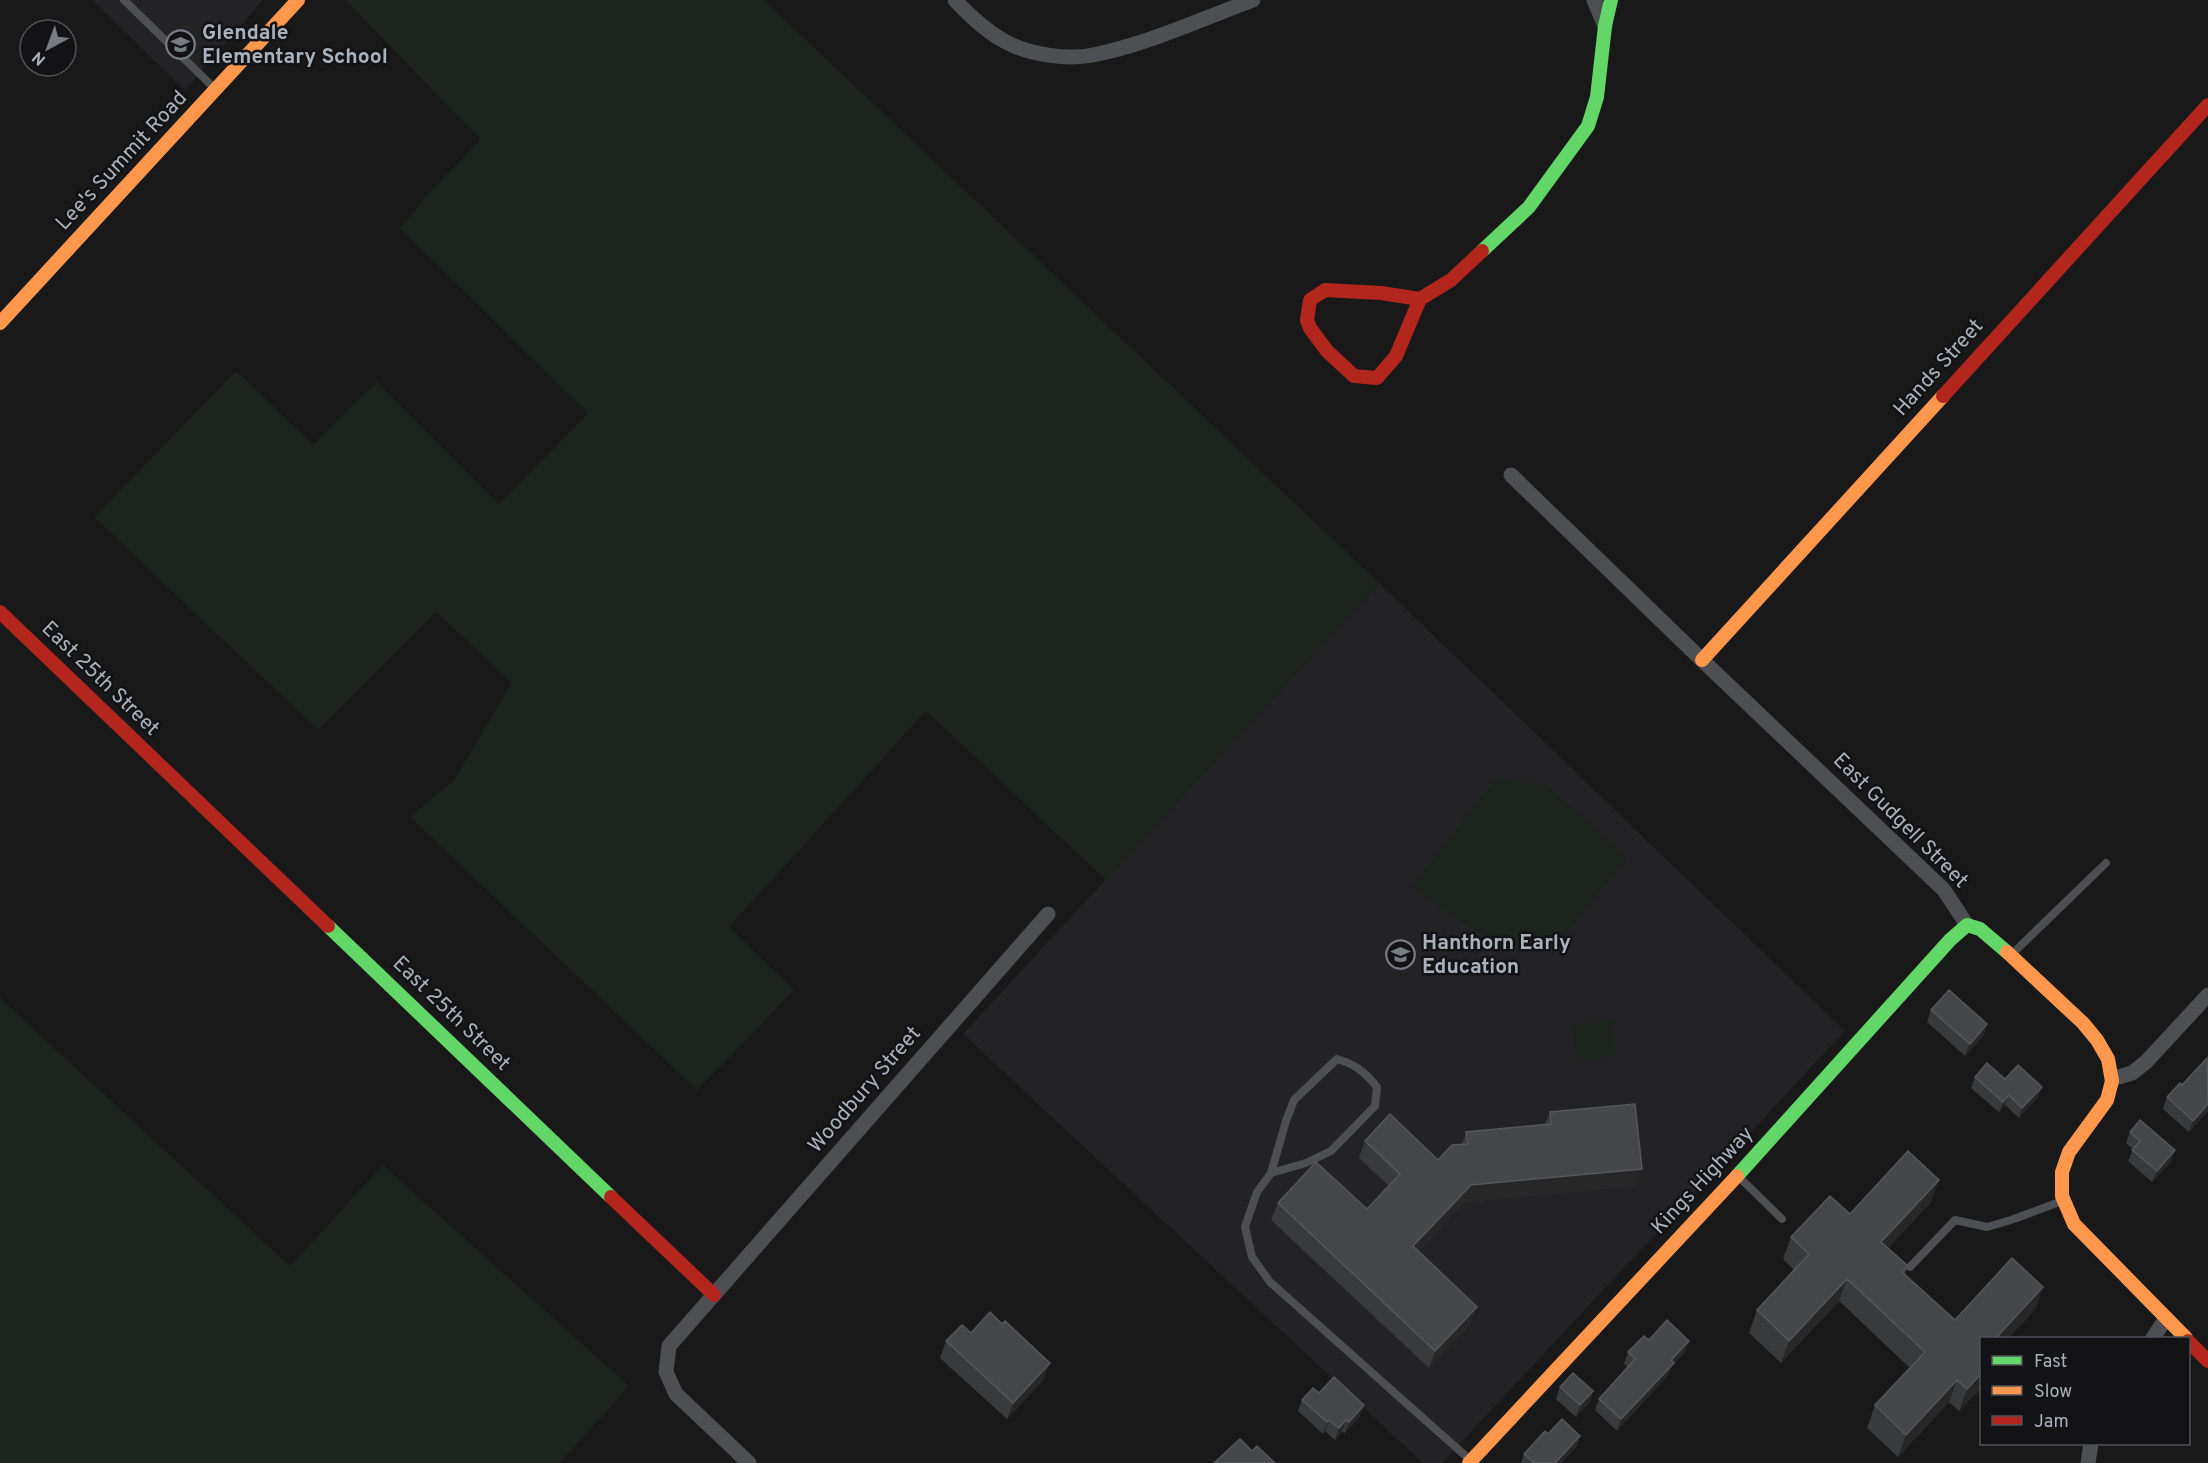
<svg xmlns="http://www.w3.org/2000/svg" width="2208" height="1463" viewBox="0 0 2208 1463" font-family="Overpass,sans-serif">
<style>
.built{fill:#232326}
.green{fill:#1d241d}
.lines{fill:none;stroke-linecap:round;stroke-linejoin:round}
.lane{stroke:#4d4f53;stroke-width:8}
.street{stroke:#4d4f53;stroke-width:15}
.fast{stroke:#63d668;stroke-width:14}
.slow{stroke:#ff974d;stroke-width:14}
.jam{stroke:#b3261e;stroke-width:14}
.wall{fill:#393a3c}
.shaded-wall{fill:#272728}
.building{fill:#454749;stroke:#55575b;stroke-width:1.5}
.labels{text-anchor:middle;dominant-baseline:central;stroke-width:5;stroke-linejoin:round;paint-order:stroke}
.poi-label{font-size:21px;font-weight:bold;fill:#a9b1bb;stroke:#131316;text-anchor:start}
.street-label{font-size:21px;fill:#a9b1bb;stroke:#131316}
</style>
<rect width="100%" height="100%" fill="#19191a"/>
<path class="built" d="M92 0H263L185 90Z
M1379 583 1845 1031 1442 1463H1423L963 1034Z"/>
<path class="green" d="M345 0H764L1379 583 1106 880 926 711 729 927 794 990 697 1090 410 817 454 780 512 683 436 612 318 730 94 517 236 371 313 445 377 382 499 504 588 413 400 228 423 200 481 139Z
M1497 778 1547 785 1627 858 1560 940 1498 947 1412 887Z
M0 998 290 1266 383 1165 629 1386 560 1463H0Z
M1611 1019 1616 1056 1577 1061 1572 1025Z"/>
<g class="lines">
<path class="lane" d="M124 0 213 87
M2012 954 2106 863
M1271 1173 1306 1163 1331 1151 1375 1106 1377 1087C1365 1072 1355 1064 1337 1059L1294 1100 1286 1121 1271 1173 1257 1192 1245 1227 1252 1257 1270 1282 1469 1459
M1738 1176 1782 1219
M1910 1267 1955 1220 1987 1227 2011 1220 2062 1201"/>
<path class="street" d="M955 0C970 16 988 33 1008 43 1031 55 1068 60 1093 55 1145 45 1202 19 1253 0
M1594 0 1605 26
M1511 475 1702 660 1944 890 1967 925
M2112 1079 2132 1073 2146 1062 2208 995
M2153 1338 2166 1318
M749 1463 676 1394 666 1372 669 1346 1048 914
M2088 1463 2091 1444"/>
<path class="fast" d="M1482 251 1529 207 1588 126 1597 97 1605 26 1611 0
M328 926 611 1197
M1737 1176 1950 940 1967 925 1980 929 2007 952"/>
<path class="slow" d="M0 323 298 0
M1702 660 1943 396
M2007 952 2083 1023 2097 1040 2108 1059 2112 1081 2107 1100 2069 1152 2062 1172V1196L2074 1224 2186 1338
M1469 1463 1737 1176"/>
<path class="jam" d="M1420 299 1396 356 1377 378 1354 376 1327 351 1310 328 1307 320 1310 300 1325 290 1381 293 1420 299 1451 280 1482 251
M1943 396 2208 105
M0 612 328 926
M611 1197 714 1295
M2188 1341 2208 1361"/>
</g>
<path class="wall" d="M1931 1010 1987 1024 1983 1036 1965 1056 1927 1022Z
M1975 1077 2005 1079 2038 1097 2019 1118 2005 1105 1999 1112 1971 1088Z
M2182 1085 2208 1111 2189 1132 2163 1109 2167 1097Z
M1550 1112 1635 1186 1465 1202 1418 1251 1470 1324 1429 1368 1271 1220 1278 1203 1367 1209 1389 1186 1359 1158 1365 1141 1438 1160 1462 1144 1466 1132 1545 1124Z
M2130 1132 2175 1150 2171 1162 2152 1182 2128 1161 2133 1149 2126 1143Z
M1931 1202 1888 1248 1908 1266 1905 1274 1955 1320 2043 1287 2035 1310 1982 1338V1387L1959 1411 1949 1402 1898 1457 1867 1428 1875 1405 1910 1368 1839 1301 1781 1363 1749 1333 1757 1310 1794 1270 1783 1259 1791 1237 1850 1214Z
M1002 1324 1050 1363 1043 1380 1007 1419 940 1358 946 1341Z
M1649 1340 1685 1352 1672 1366 1669 1374 1617 1431 1595 1410 1599 1399 1628 1367 1624 1364 1628 1352Z
M1560 1387 1593 1391 1589 1403 1576 1417 1556 1399Z
M1319 1393 1364 1405 1360 1416 1345 1433 1342 1432 1335 1440 1325 1431 1323 1434 1298 1411 1302 1400Z
M1548 1434 1580 1436 1576 1447 1561 1463H1521L1524 1454Z"/>
<path class="shaded-wall" d="M1987 1024 1983 1036 1965 1056 1970 1044Z
M2042 1087 2038 1097 2019 1118 2022 1108Z
M2009 1095 2005 1105 1999 1112 2003 1102Z
M2208 1104V1111L2189 1132 2193 1121Z
M2175 1150 2171 1162 2152 1182 2157 1171Z
M1642 1169 1635 1186 1465 1202 1406 1263 1413 1246 1471 1185Z
M1939 1180 1931 1202 1873 1264 1881 1242Z
M1847 1279 1839 1301 1781 1363 1789 1341Z
M2043 1287 2035 1310 2009 1338H1996Z
M1477 1307 1470 1324 1429 1368 1435 1351Z
M1689 1341 1685 1352 1672 1366 1669 1374 1617 1431 1621 1419Z
M1050 1363 1043 1380 1007 1419 1013 1403Z
M1982 1373V1387L1959 1411 1967 1389Z
M1957 1380 1949 1402 1898 1457 1906 1435Z
M1593 1391 1589 1403 1576 1417 1580 1405Z
M1364 1405 1360 1416 1345 1433 1349 1422Z
M1329 1420 1325 1431 1323 1434 1327 1422Z
M1346 1420 1342 1432 1335 1440 1339 1428Z
M1580 1436 1576 1447 1561 1463H1555Z"/>
<path class="building" d="M1949 990 1987 1024 1970 1044 1931 1010Z
M2207 1058 2208 1104 2193 1121 2167 1097 2180 1083 2182 1085Z
M1987 1063 2005 1079 2018 1065 2042 1087 2022 1108 2009 1095 2003 1102 1975 1077Z
M1635 1104 1642 1169 1471 1185 1413 1246 1477 1307 1435 1351 1278 1203 1316 1162 1367 1209 1400 1174 1365 1141 1390 1114 1438 1160 1452 1145 1468 1144 1466 1132 1551 1124 1550 1112Z
M2140 1120 2175 1150 2157 1171 2132 1150 2140 1141 2130 1132Z
M1908 1151 1939 1180 1881 1242 1908 1266 1902 1272 1955 1320 2012 1258 2043 1287 1996 1338H1982V1373L1967 1389 1957 1380 1906 1435 1875 1405 1925 1352 1847 1279 1789 1341 1757 1310 1809 1254 1791 1237 1830 1196 1850 1214Z
M990 1312 1002 1324 1005 1321 1050 1363 1013 1403 946 1341 962 1325 971 1333Z
M1667 1320 1689 1341 1671 1360 1674 1363 1621 1419 1599 1399 1635 1359 1628 1352 1644 1336 1649 1340Z
M1573 1373 1593 1391 1580 1405 1560 1387Z
M1334 1377 1364 1405 1349 1422 1346 1420 1339 1428 1329 1420 1327 1422 1302 1400 1313 1388 1319 1393Z
M1562 1419 1580 1436 1555 1463H1534L1524 1454 1545 1431 1548 1434Z
M1240 1439 1252 1451 1257 1446 1275 1463H1214Z"/>
<defs>
<symbol id="school-ring" viewBox="-11 -11 22 22"><circle r="9.5" fill="#131316" stroke="#777c83" stroke-width="1.5"/><path d="M0-5L7-2L0 1L-7-2ZM-4 1L0 2.5L4 1V4Q0 6-4 4Z" fill="#777c83"/></symbol>
</defs>
<g fill-rule="evenodd">
<use href="#school-ring" x="164" y="28" width="33" height="33"/>
<use href="#school-ring" x="1384" y="938" width="33" height="33"/>
</g>
<g class="labels">
<g class="poi-label">
<text x="202" y="33">Glendale<tspan x="202" dy="24">Elementary School</tspan></text>
<text x="1422" y="943">Hanthorn Early<tspan x="1422" dy="24">Education</tspan></text>
</g>
<g class="street-label">
<text transform="translate(122 161) rotate(-47)">Lee's Summit Road</text>
<text transform="translate(1939 368) rotate(-48)">Hands Street</text>
<text transform="translate(100 679) rotate(44)">East 25th Street</text>
<text transform="translate(1900 821) rotate(45)">East Gudgell Street</text>
<text transform="translate(451 1014) rotate(44)">East 25th Street</text>
<text transform="translate(865 1090) rotate(-49)">Woodbury Street</text>
<text transform="translate(1703 1181) rotate(-47)">Kings Highway</text>
</g>
</g>
<rect x="1980" y="1337" width="210" height="108" fill="#131316" stroke="#4f5258" stroke-width="1.5"/>
<rect x="1992" y="1356" width="30" height="9" fill="#63d668" stroke="#4f5258" stroke-width="1.5"/>
<text x="2034" y="1367" font-size="18" fill="#a9b1bb">Fast</text>
<rect x="1992" y="1386" width="30" height="9" fill="#ff974d" stroke="#4f5258" stroke-width="1.5"/>
<text x="2034" y="1397" font-size="18" fill="#a9b1bb">Slow</text>
<rect x="1992" y="1416" width="30" height="9" fill="#b3261e" stroke="#4f5258" stroke-width="1.5"/>
<text x="2034" y="1427" font-size="18" fill="#a9b1bb">Jam</text>
<g transform="translate(48 48) rotate(221)"><circle r="28" fill="#131316" stroke="#4f5258" stroke-width="1.5"/>
<path d="M0-4.5L10 22L0 15L-10 22Z" fill="#777c83"/>
<text y="-9" font-size="16" font-weight="bold" text-anchor="middle" fill="#a9b1bb">N</text>
</g>
</svg>
